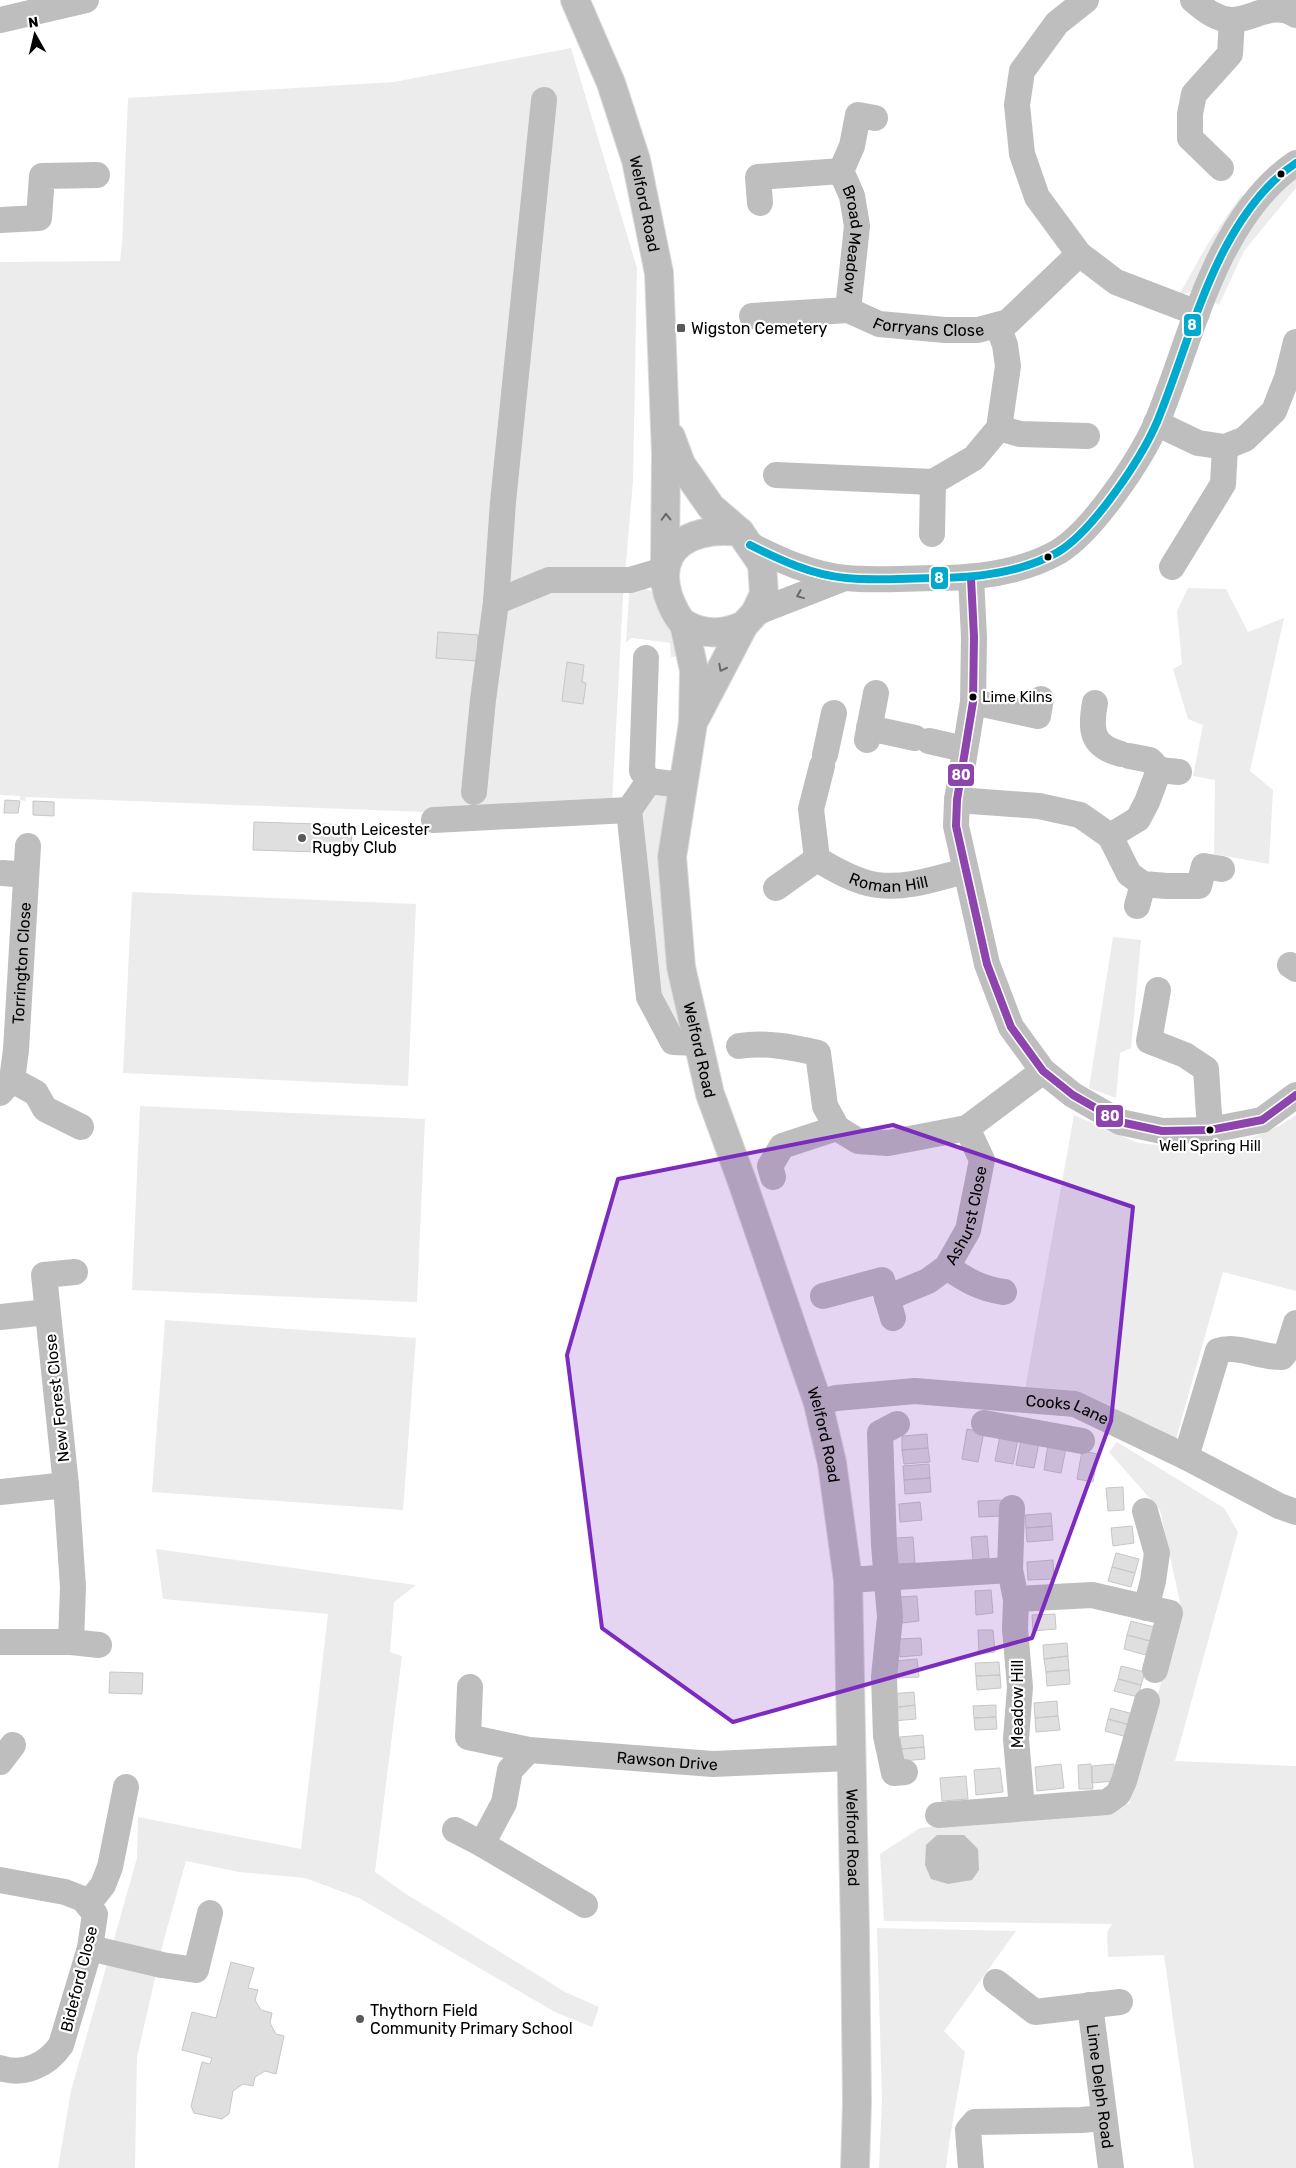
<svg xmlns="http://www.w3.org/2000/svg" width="1296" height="2168" viewBox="0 0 1296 2168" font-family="Rubik,sans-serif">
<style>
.green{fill:#ececec}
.water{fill:#bfbfbf}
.building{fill:#dfdfdf;stroke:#c7c7c7}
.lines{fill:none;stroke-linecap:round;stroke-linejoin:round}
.major-casing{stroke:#dbdbdb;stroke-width:30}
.minor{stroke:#bebebe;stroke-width:26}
.major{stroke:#bebebe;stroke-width:28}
.bus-1-casing{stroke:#fff;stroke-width:11}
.bus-2-casing{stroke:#fff;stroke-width:11}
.bus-1{stroke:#8e44ad;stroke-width:8}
.bus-2{stroke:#00a9ce;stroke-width:8}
.oneway{stroke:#686868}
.marked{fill:#7b2cbf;fill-opacity:0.2;stroke:#7b2cbf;stroke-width:4;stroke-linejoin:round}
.bus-dot{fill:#000;stroke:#fff;stroke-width:2}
.poi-dot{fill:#595959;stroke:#fff;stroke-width:2}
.labels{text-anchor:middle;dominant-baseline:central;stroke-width:4.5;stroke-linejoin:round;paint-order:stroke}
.bus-label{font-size:15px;fill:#000;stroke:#fff;text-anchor:start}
.street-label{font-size:16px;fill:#000;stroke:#fff}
.poi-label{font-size:16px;fill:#000;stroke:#fff;text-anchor:start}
.line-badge{stroke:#fff;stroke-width:2}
.badge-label{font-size:14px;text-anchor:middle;font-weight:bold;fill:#fff}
</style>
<rect width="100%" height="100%" fill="#fff"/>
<path class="green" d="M571 48 637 268 633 481 623 597 612 804 425 812 26 797 25 801 20 800V796L0 795V262L120 261 122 244 128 98 394 82Z
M1296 173V188L1244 251 1219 305 1212 301 1241 234Z
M1242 194 1251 203 1197 290 1179 295 1207 245Z
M630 580 670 602 692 655 671 657 670 643 632 638 626 642Z
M1188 588 1226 589 1248 632 1284 618 1250 771 1273 790 1269 864 1214 854 1215 780 1193 776 1203 725 1188 719 1173 669 1182 664 1177 611Z
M649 781 682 785 672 857 699 1043 673 1042 649 997 631 845Z
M132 892 416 904 408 1086 123 1073Z
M1113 937 1141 940 1131 1048 1120 1053 1116 1098 1089 1088Z
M140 1106 425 1119 417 1302 132 1290Z
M1074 1115 1138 1143 1187 1148 1242 1142 1279 1126 1296 1115V1291L1223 1272 1176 1439 1079 1391 1024 1395Z
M165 1320 416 1338 403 1510 152 1492Z
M1117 1442 1224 1508 1238 1532 1175 1761 1296 1766V2168H1194L1164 1955 1108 1957 1107 1933 1112 1924 884 1921 880 1854 920 1828 1129 1804 1181 1607 1160 1510 1109 1452Z
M156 1549 416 1585 394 1602 390 1652 402 1656 375 1872 406 1894 565 1992 599 2007 592 2027 555 2012 359 1898 305 1878 239 1872 186 1861 164 1939 137 2057 135 2168H58L71 2091 137 1858 138 1817 301 1849 328 1614 163 1599Z
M877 1928 1016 1931 944 2031 965 2052 949 2143 946 2168H879L882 2100Z"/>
<path class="water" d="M937 1835H964L978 1849 979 1870 972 1880 948 1884 931 1879 925 1865 926 1845Z"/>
<path class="building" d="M438 632 478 635 477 661 436 658Z
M567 662 584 665 582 682 586 683 583 704 562 701Z
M5 800 20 801 18 813H4Z
M33 801 54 802V816L33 815Z
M254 822 352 825 351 853 253 850Z
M967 1429 984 1432 978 1462 962 1459Z
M927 1434 928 1448 902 1450V1436Z
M1000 1436 1018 1439 1013 1464 995 1461Z
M1021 1440 1039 1443 1034 1468 1016 1465Z
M1048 1444 1066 1448 1061 1473 1044 1470Z
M928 1448 930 1462 904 1464 902 1450Z
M1082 1451 1098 1454 1093 1482 1077 1479Z
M929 1464 930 1478 904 1480 903 1466Z
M930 1478 931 1492 905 1494 904 1480Z
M1123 1487 1124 1510 1108 1511 1106 1488Z
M1001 1500 1003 1516 979 1517 978 1501Z
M920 1502 922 1520 900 1522 899 1504Z
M1051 1513 1052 1526 1026 1528 1025 1515Z
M1052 1526 1053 1540 1027 1542 1026 1528Z
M1132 1526 1134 1543 1113 1546 1111 1528Z
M987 1536 989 1558 973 1560 971 1537Z
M913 1537 915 1563 897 1564 896 1538Z
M1116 1553 1139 1559 1135 1573 1112 1567Z
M1053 1560 1054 1579 1028 1580 1027 1562Z
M1112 1567 1135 1573 1131 1587 1108 1581Z
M991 1590 993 1613 976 1615 975 1591Z
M917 1596 919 1621 902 1623 899 1597Z
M1055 1614 1056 1629 1033 1631 1032 1615Z
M1131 1621 1154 1627 1150 1641 1127 1635Z
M978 1630H993L995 1652 979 1654Z
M1127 1635 1150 1641 1146 1655 1124 1649Z
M921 1638 922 1655 900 1657 899 1639Z
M1067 1643 1068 1656 1044 1659 1043 1645Z
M1068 1656 1069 1670 1046 1672 1044 1659Z
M917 1659 919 1677 897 1678 895 1661Z
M999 1662 1000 1675 976 1676 975 1663Z
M1121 1666 1145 1672 1141 1685 1118 1679Z
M1069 1670 1070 1684 1047 1686 1046 1672Z
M110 1672 143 1673 142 1694 109 1693Z
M1000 1675 1001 1688 977 1690 976 1676Z
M1118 1679 1141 1685 1138 1697 1114 1691Z
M914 1692 915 1705 892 1708 890 1694Z
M1057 1701 1058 1716 1035 1718 1034 1703Z
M915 1705 916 1719 893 1721 892 1708Z
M996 1705V1717L974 1718 973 1706Z
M1111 1708 1133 1714 1130 1725 1108 1719Z
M1058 1716 1060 1730 1036 1732 1035 1718Z
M996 1717 997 1729 975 1730 974 1718Z
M1108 1719 1130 1725 1127 1737 1105 1731Z
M923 1735 924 1747 901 1749 900 1737Z
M924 1747 925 1759 902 1761 901 1749Z
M1061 1764 1064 1788 1037 1791 1035 1767Z
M1091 1764 1093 1789H1079L1078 1765Z
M1114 1764 1115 1781 1092 1783V1766Z
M1000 1768 1003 1792 976 1795 974 1770Z
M966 1776 968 1799 942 1801 940 1778Z
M231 1962 254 1968 248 1988 258 1990 255 2000 261 2010 272 2013 270 2023 276 2034 284 2036 276 2074 265 2071 255 2077 253 2086 243 2084 233 2091 229 2114 222 2119 194 2113 191 2106 202 2062 210 2064 212 2058 182 2050 192 2012 216 2018Z"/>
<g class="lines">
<defs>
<g id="major">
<path id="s9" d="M575 0 611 83 636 160 659 273 666 453 665 565"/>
<path d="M671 437 681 464 711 507 740 532"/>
<path id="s10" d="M684 624 694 670 693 723 672 857 681 967 710 1094 743 1184 818 1403 832 1463 848 1580 855 1933 857 2102 855 2168"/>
<path d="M696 717 744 625 755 613 764 594 762 564 740 532C697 527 653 543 668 595 671 604 678 620 685 624 705 636 725 634 744 625"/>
</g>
</defs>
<use href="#major" class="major-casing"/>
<g class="minor">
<path d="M1086 0 1057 23 1022 71 1017 105 1022 154 1037 197 1079 254 1116 282 1197 313"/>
<path d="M1193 0C1204 9 1215 19 1231 20 1253 20 1273 0 1296 15"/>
<path d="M0 20 86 0"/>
<path d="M1221 168 1190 138V114L1194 94 1230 54 1232 20"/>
<path id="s1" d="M841 171 852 196 857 226 848 310"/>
<path d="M760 203 758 177 841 171 852 146 858 115 875 118"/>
<path d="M0 220 39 218 42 176 97 175"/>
<path id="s2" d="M752 316 848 310 879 324 945 330H978L1008 322 1079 254"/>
<path d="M1156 423 1198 443 1225 447 1245 439 1274 411 1287 378 1296 342"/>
<path d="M999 428 1020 434 1087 436"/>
<path d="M776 475 933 482 974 458 999 428 1008 366 1005 345 998 326"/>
<path d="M932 534 933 482"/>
<path d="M750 545C780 560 812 575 846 578 875 581 907 578 936 578 977 578 1021 573 1058 552 1093 531 1141 459 1157 422 1180 366 1195 308 1222 254 1239 221 1264 184 1296 163"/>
<path d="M1172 567 1223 484 1225 447"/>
<path d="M971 578 974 637 973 702 957 800 956 826 987 964 1011 1027 1043 1071 1073 1095 1120 1122 1162 1131 1210 1130 1262 1120 1296 1095"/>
<path d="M496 602 549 580H630L664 570"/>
<path d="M755 613 845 578"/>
<path d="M646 658 642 771 649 781"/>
<path d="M973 702 1038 716 1041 699"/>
<path d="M1095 703C1090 730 1091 746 1121 754"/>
<path d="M869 728 915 738"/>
<path d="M867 740 876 693"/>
<path d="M929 741 964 749"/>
<path d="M825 755 834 713"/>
<path d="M1129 756 1150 760 1159 770"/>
<path id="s3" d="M822 766 811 809 817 859C835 870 856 882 877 885 907 889 937 878 965 871"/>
<path d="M682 785 649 781 629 810 649 997 673 1042 699 1043"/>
<path d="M474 792 483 700 496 602 503 502 544 100"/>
<path d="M957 800 1039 806 1080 815 1110 836 1129 874 1143 884 1167 886H1199L1204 866 1222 869"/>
<path d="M434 820 629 810"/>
<path d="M1110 836 1138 819 1147 802 1159 770 1179 772"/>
<path d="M3 873 26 875"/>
<path d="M776 888 817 859"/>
<path d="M1137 906 1143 884"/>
<path d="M1290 965 1296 969"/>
<path d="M1158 990 1149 1041 1185 1055 1206 1069 1210 1130"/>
<path d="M739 1046C767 1042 791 1047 818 1053L825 1106 837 1128 858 1141 888 1143 967 1128 1043 1071"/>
<path d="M12 1080 36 1093 45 1109 81 1127"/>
<path id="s4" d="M0 1093 12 1080 16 1050 28 846"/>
<path d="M773 1177 770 1166 782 1146 837 1128"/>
<path d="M947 1267C966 1280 981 1289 1004 1292"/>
<path d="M823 1296 882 1280 893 1318"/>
<path id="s5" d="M887 1298 928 1281 947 1267 968 1230 982 1160 967 1128"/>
<path d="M0 1317 47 1312"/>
<path id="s6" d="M818 1403 836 1398 915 1391 1075 1404 1186 1457 1279 1506 1296 1512"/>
<path d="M984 1423 1082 1441"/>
<path d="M897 1424 880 1433 884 1545 890 1617 884 1677 886 1736 894 1773 905 1772"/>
<path d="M1186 1457 1218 1351C1237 1344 1261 1358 1282 1357L1288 1349 1296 1323"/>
<path d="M0 1492 66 1485"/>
<path d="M1012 1508 1010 1570 1016 1599 1015 1629 1020 1687 1016 1739 1022 1808"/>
<path d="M1145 1511 1157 1553 1153 1581 1146 1608"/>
<path d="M848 1580 1010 1570"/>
<path d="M1016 1599 1092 1595 1170 1613 1155 1670"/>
<path d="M0 1642H71L99 1645"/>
<path d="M71 1642 73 1587 66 1485 44 1275 75 1272"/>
<path id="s7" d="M470 1687 468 1737 529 1750 713 1764 850 1758"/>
<path d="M0 1762 13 1745"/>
<path d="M938 1815 1107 1802 1118 1794 1124 1781 1147 1701"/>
<path d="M455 1830 482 1844 585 1905"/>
<path d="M482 1844 504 1803 510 1770 529 1750"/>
<path d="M0 1880 65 1892 83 1899 95 1914 90 1948 61 2045C47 2065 24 2076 0 2068"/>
<path d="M88 1904 103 1885 110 1867 126 1787"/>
<path d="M90 1948 162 1965 196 1970 210 1913"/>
<path d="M996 1982 1035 2012 1120 2002"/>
<path id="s8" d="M1090 2005 1111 2168"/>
<path d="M971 2168 968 2130 975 2122 1081 2120 1104 2118"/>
</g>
<use href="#major" class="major"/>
<defs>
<path id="bus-1" d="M971 578 974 637 973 702 957 800 956 826 987 964 1011 1027 1043 1071 1073 1095 1120 1122 1162 1131 1210 1130 1262 1120 1296 1095"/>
<path id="bus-2" d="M750 545C780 560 812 575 846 578 875 581 907 578 936 578 977 578 1021 573 1058 552 1093 531 1141 459 1157 422 1180 366 1195 308 1222 254 1239 221 1264 184 1296 163"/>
</defs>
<use href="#bus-1" class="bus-1-casing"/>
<use href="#bus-2" class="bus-2-casing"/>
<use href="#bus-1" class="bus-1"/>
<use href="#bus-2" class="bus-2"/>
</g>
<defs><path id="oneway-chevron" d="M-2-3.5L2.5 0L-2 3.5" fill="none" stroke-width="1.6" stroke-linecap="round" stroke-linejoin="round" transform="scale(1.25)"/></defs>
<g class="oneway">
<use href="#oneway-chevron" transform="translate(666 517) rotate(-91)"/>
<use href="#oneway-chevron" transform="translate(800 595) rotate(158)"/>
<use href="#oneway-chevron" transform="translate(722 668) rotate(117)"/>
</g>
<path class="marked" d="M893 1125 1133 1207 1111 1421 1032 1638 733 1722 602 1628 567 1355 618 1179Z"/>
<g class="bus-dot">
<circle cx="1281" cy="174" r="4.5"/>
<circle cx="1048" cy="557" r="4.5"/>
<circle cx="973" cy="697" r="4.5"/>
<circle cx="1210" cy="1130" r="4.5"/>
</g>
<g class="poi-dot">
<rect x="676" y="323" width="10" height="10" rx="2.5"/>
<circle cx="302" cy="838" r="5"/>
<circle cx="360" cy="2019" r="5"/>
</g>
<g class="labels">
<g class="bus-label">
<text x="982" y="697">Lime Kilns</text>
<text x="1210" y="1146" text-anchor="middle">Well Spring Hill</text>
</g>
<g class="street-label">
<text stroke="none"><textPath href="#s9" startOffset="216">Welford Road</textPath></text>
<text stroke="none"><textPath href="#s1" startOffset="71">Broad Meadow</textPath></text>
<text stroke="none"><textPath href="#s2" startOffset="180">Forryans Close</textPath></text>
<text stroke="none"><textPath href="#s3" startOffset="172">Roman Hill</textPath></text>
<text stroke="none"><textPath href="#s4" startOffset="135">Torrington Close</textPath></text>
<text stroke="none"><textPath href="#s10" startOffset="431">Welford Road</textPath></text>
<text stroke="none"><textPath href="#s5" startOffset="124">Ashurst Close</textPath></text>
<text transform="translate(57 1398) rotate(-96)">New Forest Close</text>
<text stroke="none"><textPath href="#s6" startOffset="252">Cooks Lane</textPath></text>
<text stroke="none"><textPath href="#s10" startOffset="836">Welford Road</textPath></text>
<text transform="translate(1017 1704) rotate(-90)">Meadow Hill</text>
<text stroke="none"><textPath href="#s7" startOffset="251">Rawson Drive</textPath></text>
<text stroke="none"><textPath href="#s10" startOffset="1241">Welford Road</textPath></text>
<text transform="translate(79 1979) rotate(-76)">Bideford Close</text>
<text stroke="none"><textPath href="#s8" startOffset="82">Lime Delph Road</textPath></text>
</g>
<g class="poi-label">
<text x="691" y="328">Wigston Cemetery</text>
<text x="312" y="829">South Leicester<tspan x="312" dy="18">Rugby Club</tspan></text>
<text x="370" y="2010">Thythorn Field<tspan x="370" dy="18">Community Primary School</tspan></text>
</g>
</g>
<g class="line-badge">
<rect x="1183" y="313" width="19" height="24" rx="5" fill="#00a9ce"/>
<rect x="930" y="566" width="19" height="24" rx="5" fill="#00a9ce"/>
<rect x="947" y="763" width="28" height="24" rx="5" fill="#8e44ad"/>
<rect x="1095" y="1104" width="29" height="24" rx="5" fill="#8e44ad"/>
</g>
<g class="badge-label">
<text x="1192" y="330">8</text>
<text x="939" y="583">8</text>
<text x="961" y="780">80</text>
<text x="1110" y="1121">80</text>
</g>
<g transform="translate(35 35) rotate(352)" stroke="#ffffff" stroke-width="4" paint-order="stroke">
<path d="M0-4L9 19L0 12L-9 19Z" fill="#000000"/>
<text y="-8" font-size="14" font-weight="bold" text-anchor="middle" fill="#000000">N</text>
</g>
</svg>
